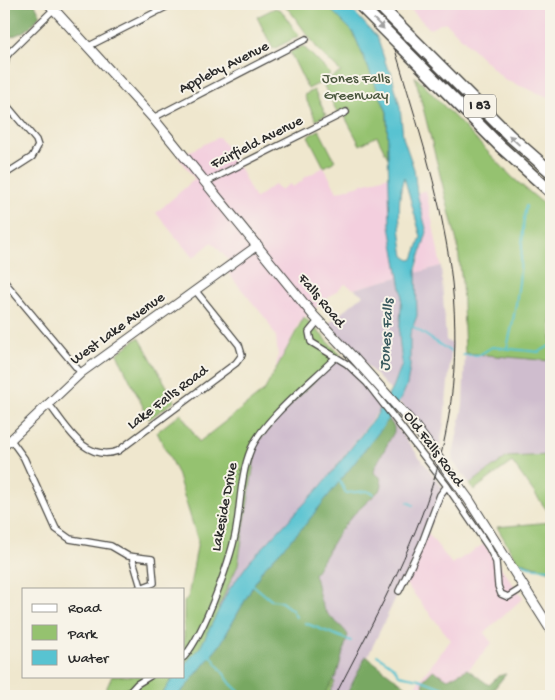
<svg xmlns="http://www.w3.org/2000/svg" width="555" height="700" viewBox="0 0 555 700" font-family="'Gochi Hand',sans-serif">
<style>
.built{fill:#f3cfde}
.industrial{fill:#cfbdce}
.green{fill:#95c26f;stroke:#60764d}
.forest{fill:#78a862;stroke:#526a46}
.water{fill:#58c3d1;stroke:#42777e;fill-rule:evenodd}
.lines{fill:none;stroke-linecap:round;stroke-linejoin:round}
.stream{stroke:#58c3d1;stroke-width:2}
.minor-casing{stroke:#484743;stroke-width:8}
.tertiary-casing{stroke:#484743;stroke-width:10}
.secondary-casing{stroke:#484743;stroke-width:11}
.motorway-casing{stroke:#484743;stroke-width:14}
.minor{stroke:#fff;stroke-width:5.5}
.tertiary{stroke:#fff;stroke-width:8}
.secondary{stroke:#fff;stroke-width:9}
.motorway{stroke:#fff;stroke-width:11}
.tram{stroke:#2b2b2b;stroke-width:1}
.secondary-bridge-casing{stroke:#484743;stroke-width:11;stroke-linecap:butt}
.motorway-bridge-casing{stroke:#484743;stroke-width:14;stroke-linecap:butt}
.secondary-bridge{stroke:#fff;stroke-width:9}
.motorway-bridge{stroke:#fff;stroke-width:11}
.oneway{fill:#a0a0a0}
.labels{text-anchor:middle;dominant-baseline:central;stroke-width:4;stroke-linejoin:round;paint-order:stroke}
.shield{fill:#f7f3e8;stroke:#686764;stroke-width:1}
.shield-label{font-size:14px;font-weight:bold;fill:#2b2b2b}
.street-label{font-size:15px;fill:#2b2b2b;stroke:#f7f3e8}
.park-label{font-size:15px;fill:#4b583f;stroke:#f7f3e8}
.water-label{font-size:16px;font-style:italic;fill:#38595d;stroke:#f7f3e8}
</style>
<rect width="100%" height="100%" fill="#f7f3e8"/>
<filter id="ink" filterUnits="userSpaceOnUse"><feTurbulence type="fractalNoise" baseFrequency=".02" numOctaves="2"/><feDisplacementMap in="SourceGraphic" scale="10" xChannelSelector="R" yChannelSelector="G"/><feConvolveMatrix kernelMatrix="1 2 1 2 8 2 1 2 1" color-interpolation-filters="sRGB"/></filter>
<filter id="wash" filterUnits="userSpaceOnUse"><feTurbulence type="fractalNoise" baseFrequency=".0096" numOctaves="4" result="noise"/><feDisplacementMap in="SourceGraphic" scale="20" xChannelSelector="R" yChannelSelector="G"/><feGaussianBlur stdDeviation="1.12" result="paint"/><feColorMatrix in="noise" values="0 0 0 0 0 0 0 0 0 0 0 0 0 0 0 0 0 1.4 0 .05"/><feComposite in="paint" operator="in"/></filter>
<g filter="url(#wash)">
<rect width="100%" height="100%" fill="#efe7ce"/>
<path class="built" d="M405 4H551V98L505 80 445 22 430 29Z
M219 137 233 155 255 199 275 184 280 190 290 184 292 187 303 181 302 179 324 167 337 192 389 176 390 226 399 277 354 289 345 284 300 321 275 372 278 355 276 337 267 320 222 266 229 261 212 242 193 258 156 213 195 179 178 157Z
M426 190 441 266 416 273 427 232 417 193Z
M427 532 452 564 484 544 523 598 484 633 492 643 469 669 418 696 411 691 451 640 405 583Z"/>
<path class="industrial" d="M441 266 446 340 452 344 444 422 439 451 399 402 410 367V334L417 293 416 273Z
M399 277 402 294 399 336 402 364 391 391 328 324 363 295 354 289Z
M465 353 551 361V455L507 457 470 484 452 460 463 405Z
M341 355 382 406 322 485 228 591 220 609 217 608 238 565 257 443 283 412Z
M389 417 446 492 349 696H328L334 682 233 618Z"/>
<path class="green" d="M281 4H325L353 32 371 73 387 112 388 158 377 136 360 145 345 117 350 111V107L337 112 322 82 308 89 290 52 303 46 330 73 326 80 341 72 320 52 290 11Z
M275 8 281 10 299 36 273 49 257 17Z
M415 76 513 178 551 210V361L465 353 462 282 457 242Z
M314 90 326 115 316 120 304 95Z
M319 130 335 161 324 167 308 136Z
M304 317 341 355 283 412 257 443 238 565 218 608 335 682 328 696H103L112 676H184V602L188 597 198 541 177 473 157 432 181 413 199 442 264 391Z
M139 337 175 401 149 419 117 354Z
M551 455V516L512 462 474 490 470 484 507 457Z
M551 522V571L517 561 497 527Z"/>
<path class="forest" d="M4 4H35L40 14C33 28 19 36 4 38Z
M388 418 394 427V432L375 467 374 473 380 477 382 485 381 489 354 514 339 532 314 574C319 587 318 601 326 612 333 621 342 625 348 635L337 674 324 696H178L220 645 262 570 305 525Z
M366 656 418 696 424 691 423 680 433 670 448 679 467 669 489 685 498 676 506 674 490 694 492 696H346Z"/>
<path class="water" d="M325 4H347L377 37 387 67 391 72 400 107 403 137 414 169 417 193 427 232 416 269 417 316 410 334V367L407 385 402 397 383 427 305 525 262 570 220 645 178 696H161L174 676H184V665L201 646 228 591 250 561 322 485 376 416 394 385 402 364 399 336 402 294 390 226 387 112 353 32ZM404 177 421 237 413 259 410 260 404 256C400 232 396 201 404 177Z"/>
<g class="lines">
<path class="stream" d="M4 24 10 4
M412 326 451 352
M507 348C514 320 519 290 521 260 523 241 522 226 526 206
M463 355H479L492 347 539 352 551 345
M339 480 346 493 367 491 374 494
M408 502 413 505
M520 563 535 568 551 569
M252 584 271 600 280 601 292 610 296 617
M305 623 351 641
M210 654 231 684 244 696
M377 655 394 667 399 675 419 679 464 696"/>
</g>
</g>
<g filter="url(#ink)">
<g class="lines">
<defs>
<path id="minor" d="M548 4 551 8
M89 46 172 4
M4 74 6 57 10 52 54 9
M4 102 36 140 38 146 32 157 4 175
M153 118 306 39
M206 182 346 112
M4 281 81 373
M318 321 309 332 311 342 347 364 367 383 447 486 489 548 496 562 498 586 501 594 508 597 524 587
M48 403C66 425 84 463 118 451L236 363 242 355 239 345 195 290
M11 440 24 458 56 529 70 539 111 546 128 556 152 559 154 583 138 589
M132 557 141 587
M399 591 422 543 440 495 447 486
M184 657C204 634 233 555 237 524 241 498 241 473 251 449 264 419 312 381 336 357
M126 696 137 684 150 676"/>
<path id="tertiary" d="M4 446 81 373 258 245"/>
<path id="secondary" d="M49 4 153 118 314 316 353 357
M469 500 551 630"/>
<path id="motorway" d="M412 38 510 136 551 172
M399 44 500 146 551 192"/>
</defs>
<use href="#minor" class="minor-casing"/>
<use href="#tertiary" class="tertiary-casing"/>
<use href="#secondary" class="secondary-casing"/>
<use href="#motorway" class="motorway-casing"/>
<use href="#minor" class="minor"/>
<use href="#tertiary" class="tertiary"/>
<use href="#secondary" class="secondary"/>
<use href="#motorway" class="motorway"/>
<path class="tram" d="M335 696C372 624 413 550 436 473 458 399 460 316 446 241 432 160 403 82 382 4"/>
<defs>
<path id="secondary-bridge" d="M353 357 414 425 469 500"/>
<path id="motorway-bridge" d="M359 4 399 44
M378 4 412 38"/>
</defs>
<use href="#secondary-bridge" class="secondary-bridge-casing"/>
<use href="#motorway-bridge" class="motorway-bridge-casing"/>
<use href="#secondary-bridge" class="secondary-bridge"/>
<use href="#motorway-bridge" class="motorway-bridge"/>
</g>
<defs><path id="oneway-solid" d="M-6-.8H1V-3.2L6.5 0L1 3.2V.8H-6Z" transform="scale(1.25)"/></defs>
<g class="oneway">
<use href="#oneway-solid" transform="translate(379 24) rotate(45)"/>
<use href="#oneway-solid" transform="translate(514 140) rotate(-137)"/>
</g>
</g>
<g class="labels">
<rect class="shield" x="464" y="94.5" width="32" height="23" rx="4"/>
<g class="shield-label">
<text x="480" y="106">I 83</text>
</g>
<g class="street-label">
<text transform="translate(224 68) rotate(-27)">Appleby Avenue</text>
<text transform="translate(257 143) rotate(-27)">Fairfield Avenue</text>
<text transform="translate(321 301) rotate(50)">Falls Road</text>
<text transform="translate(118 329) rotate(-36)">West Lake Avenue</text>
<text transform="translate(168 398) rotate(-37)">Lake Falls Road</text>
<text transform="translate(433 449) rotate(53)">Old Falls Road</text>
<text transform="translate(225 507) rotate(-79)">Lakeside Drive</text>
</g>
<g class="park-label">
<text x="356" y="79">Jones Falls<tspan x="356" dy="17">Greenway</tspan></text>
</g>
<g class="water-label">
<text transform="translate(388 335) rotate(-87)">Jones Falls</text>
</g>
</g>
<rect width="555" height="700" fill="none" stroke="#f7f3e8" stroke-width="20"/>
<rect x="22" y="588" width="162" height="90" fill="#f7f3e8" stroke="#a5a39c"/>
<rect x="32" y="604" width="25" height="8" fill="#ffffff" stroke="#a5a39c"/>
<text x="68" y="612" font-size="15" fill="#2b2b2b">Road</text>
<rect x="32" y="625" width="25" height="15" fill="#95c26f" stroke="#a5a39c"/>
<text x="68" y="638" font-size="15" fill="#2b2b2b">Park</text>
<rect x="32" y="650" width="25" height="15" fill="#58c3d1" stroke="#a5a39c"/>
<text x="68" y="662" font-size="15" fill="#2b2b2b">Water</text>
</svg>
